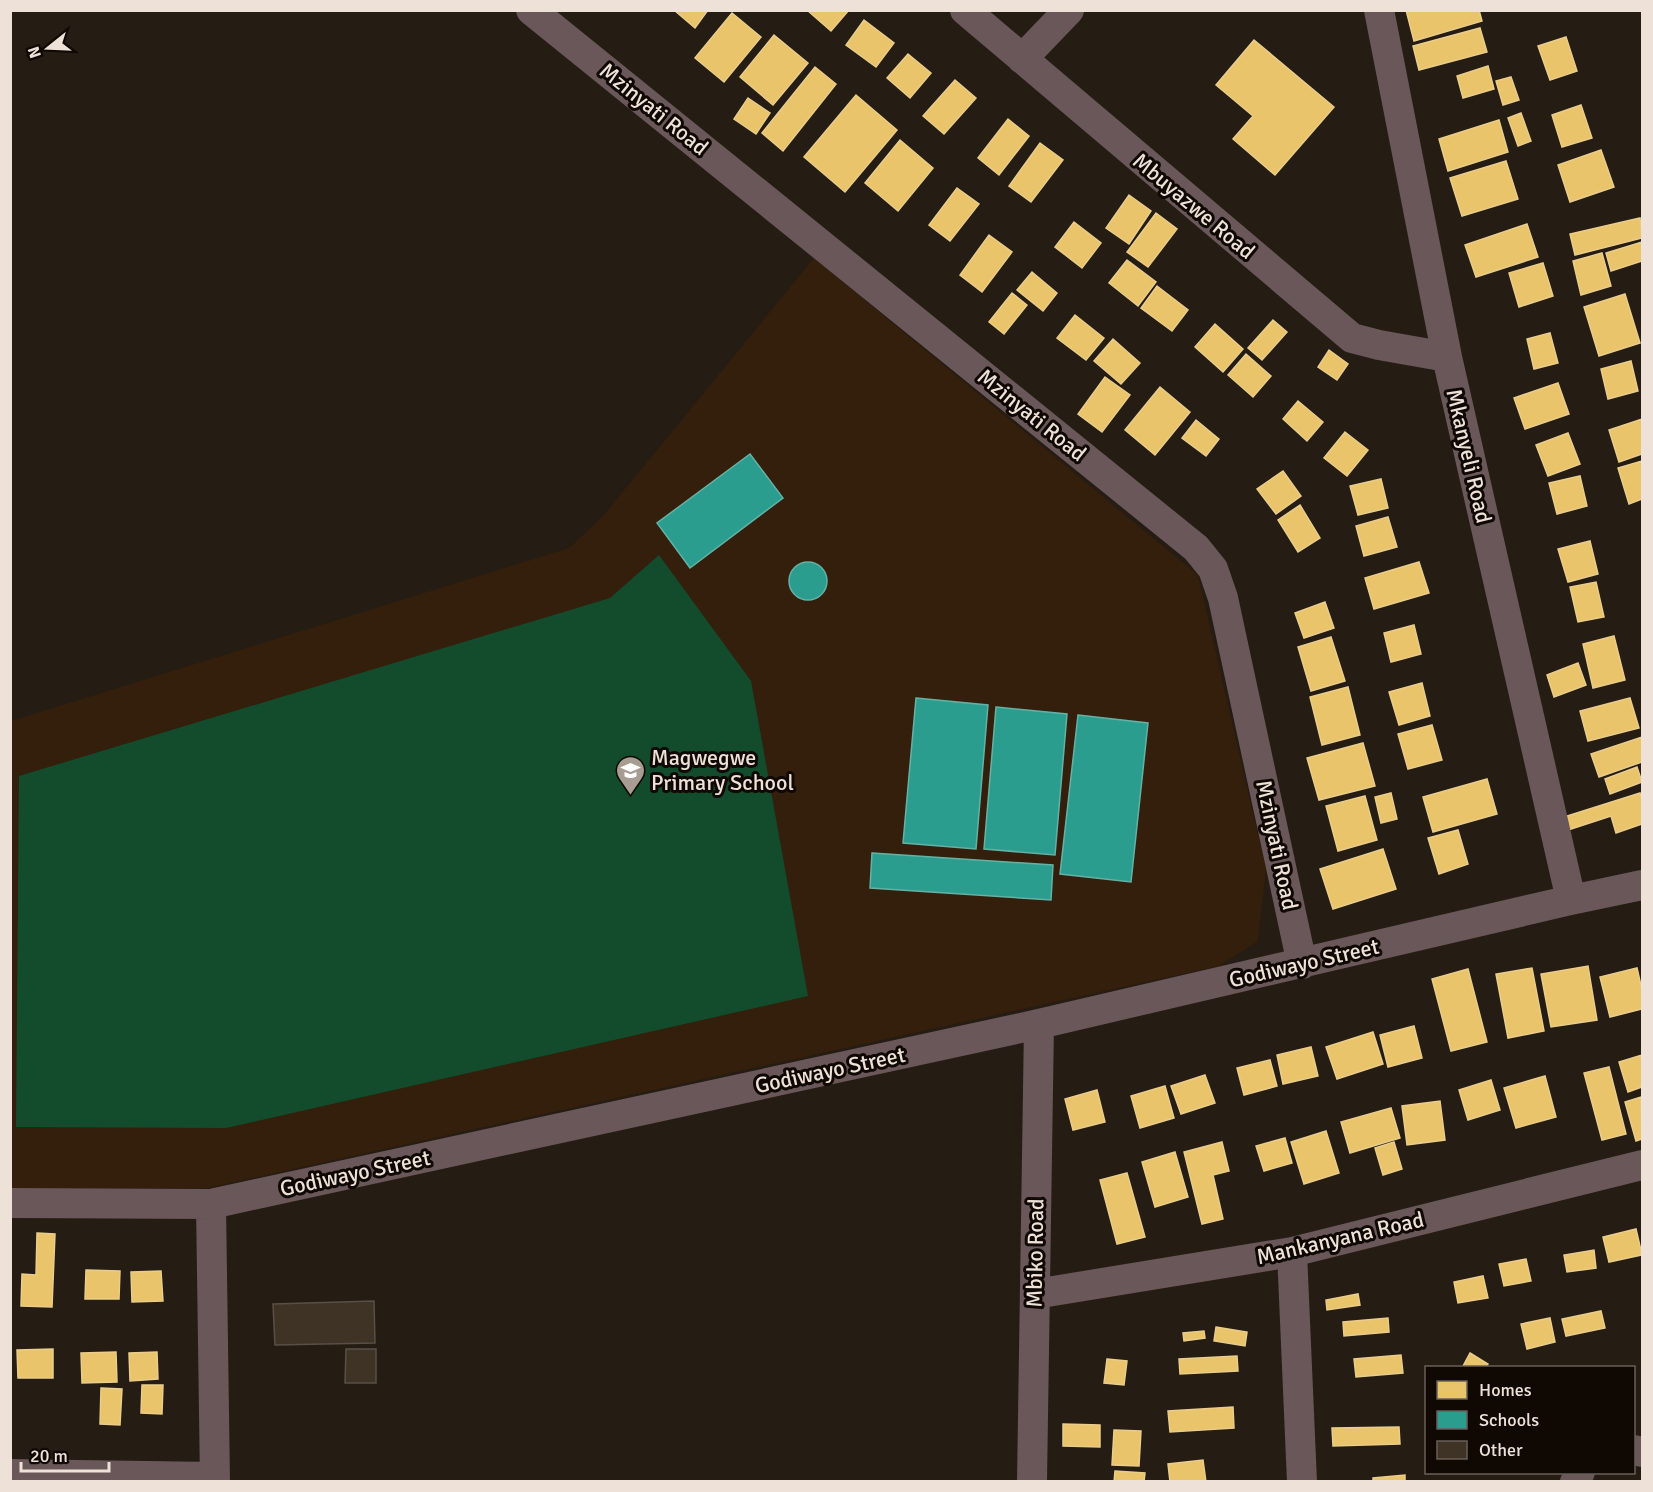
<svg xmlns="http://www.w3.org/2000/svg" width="1653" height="1492" viewBox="0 0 1653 1492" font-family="Signika,sans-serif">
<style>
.built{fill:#331f0b}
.green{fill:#134c2d}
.homes{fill:#e9c46a;stroke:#eacd8b;stroke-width:1.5}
.schools{fill:#2a9d8f;stroke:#65b2a5;stroke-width:1.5}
.building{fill:#3f3325;stroke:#585048;stroke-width:1.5}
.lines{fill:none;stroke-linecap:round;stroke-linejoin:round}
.minor{stroke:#695759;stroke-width:30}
.labels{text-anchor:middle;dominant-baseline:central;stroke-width:6;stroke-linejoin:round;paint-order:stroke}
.street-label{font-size:22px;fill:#eee2d8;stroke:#0f0803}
.poi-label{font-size:22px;fill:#eee2d8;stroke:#0f0803;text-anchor:start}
</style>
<rect width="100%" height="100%" fill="#251c13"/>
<path class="built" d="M814 258 1198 575 1266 870 1258 941 1219 966 207 1188H11V721L569 548 603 516Z"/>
<path class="green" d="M659 555 751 681 808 996 226 1128 16 1127 19 776 610 598Z"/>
<path class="homes" d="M674 10H708L695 28Z
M807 10H849L831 31Z
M1406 10H1479L1482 21 1414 41Z
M732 13 761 37 724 82 695 58Z
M864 20 894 43 876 67 846 45Z
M1480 28 1487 52 1419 70 1413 46Z
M774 35 808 63 773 105 740 77Z
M1566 37 1577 71 1550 80 1538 46Z
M1254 40 1334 107 1275 175 1233 139 1253 116 1216 85Z
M908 54 931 73 910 98 887 78Z
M1488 66 1494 89 1463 98 1457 76Z
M815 67 836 84 783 151 762 133Z
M1511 77 1519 100 1503 105 1496 81Z
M955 80 976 98 944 134 923 116Z
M856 95 897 130 845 192 804 157Z
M748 98 770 113 756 134 734 119Z
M1581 105 1592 138 1562 147 1552 115Z
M1521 113 1531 141 1518 146 1508 118Z
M1008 119 1029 136 999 175 978 158Z
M1499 120 1508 152 1448 171 1439 139Z
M900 140 933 168 898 211 865 183Z
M1040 143 1063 160 1031 202 1009 186Z
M1601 150 1614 187 1570 202 1558 165Z
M1506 161 1518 199 1462 216 1450 178Z
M957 188 979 204 950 241 929 225Z
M1129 195 1151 211 1129 244 1106 228Z
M1156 213 1177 229 1148 267 1127 252Z
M1640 218 1642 238 1575 255 1570 234Z
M1074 222 1101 243 1082 268 1055 247Z
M1527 224 1538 257 1476 277 1465 245Z
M989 235 1012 252 982 292 960 275Z
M1642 242V261L1611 271 1606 253Z
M1602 253 1611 286 1581 295 1573 261Z
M1127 260 1156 282 1138 306 1109 283Z
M1543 263 1553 296 1519 307 1509 273Z
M1032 272 1057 293 1043 311 1017 290Z
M1157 286 1188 310 1172 331 1141 308Z
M1012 293 1027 305 1004 334 989 322Z
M1625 294 1640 343 1599 356 1584 307Z
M1075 315 1104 338 1086 360 1057 338Z
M1273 320 1287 332 1262 360 1248 348Z
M1215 324 1243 349 1223 372 1195 347Z
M1550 333 1558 363 1534 369 1527 339Z
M1113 339 1140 363 1121 384 1094 361Z
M1329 350 1348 364 1337 380 1318 367Z
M1246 354 1271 376 1253 397 1228 375Z
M1631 361 1638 391 1608 399 1601 369Z
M1105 377 1130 395 1102 432 1078 414Z
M1558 383 1569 414 1525 429 1514 398Z
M1160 387 1190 412 1155 455 1125 430Z
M1298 401 1323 422 1307 441 1283 419Z
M1642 419V454L1619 462 1609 430Z
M1196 420 1219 439 1206 456 1182 438Z
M1345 432 1368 450 1347 476 1324 458Z
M1568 433 1580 464 1548 476 1536 445Z
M1642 461V499L1629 504 1618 468Z
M1283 471 1301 496 1276 514 1257 489Z
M1580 476 1587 506 1557 514 1549 483Z
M1381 479 1388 508 1358 515 1350 486Z
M1300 505 1320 538 1298 552 1278 520Z
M1388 517 1397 547 1364 556 1356 526Z
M1590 541 1598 574 1568 582 1558 549Z
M1419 562 1429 593 1374 609 1365 578Z
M1596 582 1604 617 1578 622 1570 587Z
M1325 602 1334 628 1304 638 1295 613Z
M1414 625 1421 654 1391 662 1384 633Z
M1614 636 1625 680 1593 688 1583 644Z
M1331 637 1345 681 1311 691 1298 647Z
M1578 663 1586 685 1554 697 1547 675Z
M1422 683 1430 716 1399 725 1389 692Z
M1348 687 1360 735 1322 745 1310 697Z
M1630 698 1639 728 1588 741 1580 711Z
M1432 725 1442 760 1408 769 1398 734Z
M1642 737V762L1599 777 1591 754Z
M1363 743 1375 786 1319 800 1307 758Z
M1637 767 1642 782 1610 794 1605 779Z
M1487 779 1497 814 1433 832 1423 797Z
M1391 793 1397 819 1381 823 1375 797Z
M1640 793 1642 801V824L1616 833 1611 816 1568 830 1564 817Z
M1365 796 1377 840 1338 851 1326 806Z
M1458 830 1468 864 1439 874 1428 838Z
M1383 849 1396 889 1333 909 1320 869Z
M1588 966 1597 1020 1551 1027 1541 974Z
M1532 968 1544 1031 1508 1038 1496 974Z
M1637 968 1642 990V1009L1610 1017 1600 977Z
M1468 969 1487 1042 1451 1051 1432 979Z
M1414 1026 1422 1058 1388 1067 1380 1035Z
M1373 1032 1383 1064 1337 1079 1326 1047Z
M1311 1047 1318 1076 1283 1084 1277 1055Z
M1642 1055V1087L1628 1092 1619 1062Z
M1270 1060 1277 1086 1244 1095 1237 1068Z
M1609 1067 1626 1134 1602 1140 1584 1073Z
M1205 1075 1215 1103 1181 1114 1171 1086Z
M1545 1076 1556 1117 1516 1128 1504 1088Z
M1491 1080 1500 1110 1468 1120 1459 1090Z
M1165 1086 1174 1118 1140 1128 1131 1096Z
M1097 1090 1105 1122 1073 1130 1065 1099Z
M1641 1097 1642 1139 1636 1141 1625 1102Z
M1440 1101 1445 1140 1407 1145 1402 1106Z
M1391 1108 1400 1138 1350 1153 1341 1122Z
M1326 1131 1339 1173 1304 1184 1291 1142Z
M1285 1138 1292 1163 1264 1171 1256 1146Z
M1222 1142 1229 1171 1213 1175 1223 1219 1202 1224 1184 1152Z
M1394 1142 1402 1169 1383 1175 1375 1148Z
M1175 1152 1188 1197 1155 1207 1142 1162Z
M1127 1173 1145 1237 1117 1244 1100 1180Z
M1636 1229 1642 1255 1609 1262 1603 1237Z
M37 1233 55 1234 52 1307 21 1306 22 1274 36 1275Z
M1594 1250 1596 1268 1567 1272 1564 1255Z
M1526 1259 1531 1281 1504 1286 1499 1264Z
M86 1270 120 1271 119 1299H85Z
M161 1271 163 1301 132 1302 131 1272Z
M1483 1276 1488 1298 1458 1303 1454 1282Z
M1358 1294 1360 1305 1327 1310 1326 1300Z
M1601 1311 1605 1328 1566 1336 1562 1319Z
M1388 1318 1389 1332 1344 1336 1343 1322Z
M1550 1318 1555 1342 1527 1349 1521 1324Z
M1216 1327 1247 1332 1245 1346 1214 1341Z
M1204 1331 1205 1338 1184 1341 1183 1333Z
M53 1349V1378H18L17 1350Z
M116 1352 117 1382 82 1383 81 1353Z
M157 1352 158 1379 130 1381 129 1353Z
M1470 1353 1488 1364 1486 1368H1462Z
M1401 1355 1403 1373 1356 1377 1354 1359Z
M1237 1356 1238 1371 1180 1374 1179 1359Z
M1107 1359 1127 1361 1124 1385 1104 1383Z
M142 1385H163L162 1414 141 1413Z
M101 1388 122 1389 120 1425 100 1424Z
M1233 1407 1234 1428 1170 1432 1168 1411Z
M1063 1424 1100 1425V1447L1063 1446Z
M1399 1427 1400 1444 1333 1446 1332 1428Z
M1114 1430 1141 1431 1139 1466 1112 1465Z
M1203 1460 1206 1482H1170L1168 1464Z
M1115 1471 1145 1473 1144 1482H1114Z
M1405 1475V1482H1373V1478Z"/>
<path class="schools" d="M750 454 783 498 690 568 657 523Z
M789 581a19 19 0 1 1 38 0a19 19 0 1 1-38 0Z
M916 698 988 705 976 849 903 843Z
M996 707 1067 714 1055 855 984 849Z
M1078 715 1148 723 1131 882 1060 874Z
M872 853 1053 865 1051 900 870 888Z"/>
<path class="building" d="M374 1301 375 1343 275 1345 273 1304Z
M346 1349H376V1383H345Z"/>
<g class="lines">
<path class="minor" d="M531 10 1196 548 1213 569 1223 598 1302 964
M965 10 1352 338 1379 345 1447 357
M1379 10 1447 357 1571 900
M1022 59 1069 10
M10 1203 211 1204 1039 1024 1571 900 1642 885
M211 1204 215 1482
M1292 1252 1302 1482
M1035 1294 1292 1252 1642 1165
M1634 1450 1642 1452
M10 1474 215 1477
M1032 1482 1039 1024
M1575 1482 1580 1472"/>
</g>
<defs>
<symbol id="school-pin" viewBox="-11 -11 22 30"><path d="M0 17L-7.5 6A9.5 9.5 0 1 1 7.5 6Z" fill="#a89d93" stroke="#0f0803"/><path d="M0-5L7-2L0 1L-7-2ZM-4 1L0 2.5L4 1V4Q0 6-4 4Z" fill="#fff"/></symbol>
</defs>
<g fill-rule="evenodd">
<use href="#school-pin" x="614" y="754" width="33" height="45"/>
</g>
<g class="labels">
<g class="street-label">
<text transform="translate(654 109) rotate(39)">Mzinyati Road</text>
<text transform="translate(1194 206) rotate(40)">Mbuyazwe Road</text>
<text transform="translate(1032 415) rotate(39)">Mzinyati Road</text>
<text transform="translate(1469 456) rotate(77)">Mkanyeli Road</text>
<text transform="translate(1277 845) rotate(78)">Mzinyati Road</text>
<text transform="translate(1304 963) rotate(-13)">Godiwayo Street</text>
<text transform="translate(830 1070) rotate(-12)">Godiwayo Street</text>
<text transform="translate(355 1173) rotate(-12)">Godiwayo Street</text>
<text transform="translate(1340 1238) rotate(-13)">Mankanyana Road</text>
<text transform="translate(1035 1253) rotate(-89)">Mbiko Road</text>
</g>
<g class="poi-label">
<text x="651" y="757">Magwegwe<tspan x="651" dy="25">Primary School</tspan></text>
</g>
</g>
<rect width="1653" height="1492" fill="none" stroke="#eee2d8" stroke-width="24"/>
<rect x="1425" y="1366" width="210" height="108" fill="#0f0803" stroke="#685f58" stroke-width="1.5"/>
<rect x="1437" y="1381" width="30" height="18" fill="#e9c46a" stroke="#685f58" stroke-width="1.5"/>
<text x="1479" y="1396" font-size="18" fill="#eee2d8">Homes</text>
<rect x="1437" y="1411" width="30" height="18" fill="#2a9d8f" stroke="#685f58" stroke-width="1.5"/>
<text x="1479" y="1426" font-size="18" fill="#eee2d8">Schools</text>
<rect x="1437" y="1441" width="30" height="18" fill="#3f3325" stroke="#685f58" stroke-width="1.5"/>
<text x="1479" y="1456" font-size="18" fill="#eee2d8">Other</text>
<g transform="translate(48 48) rotate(252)" stroke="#0f0803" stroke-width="4.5" paint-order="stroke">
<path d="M0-4.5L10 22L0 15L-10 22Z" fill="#eee2d8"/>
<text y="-9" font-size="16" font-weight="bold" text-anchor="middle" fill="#eee2d8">N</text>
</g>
<path d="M21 1462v9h88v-9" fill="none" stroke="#eee2d8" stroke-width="3"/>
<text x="30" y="1462" font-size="18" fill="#eee2d8" stroke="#0f0803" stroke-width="4.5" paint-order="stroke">20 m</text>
</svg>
